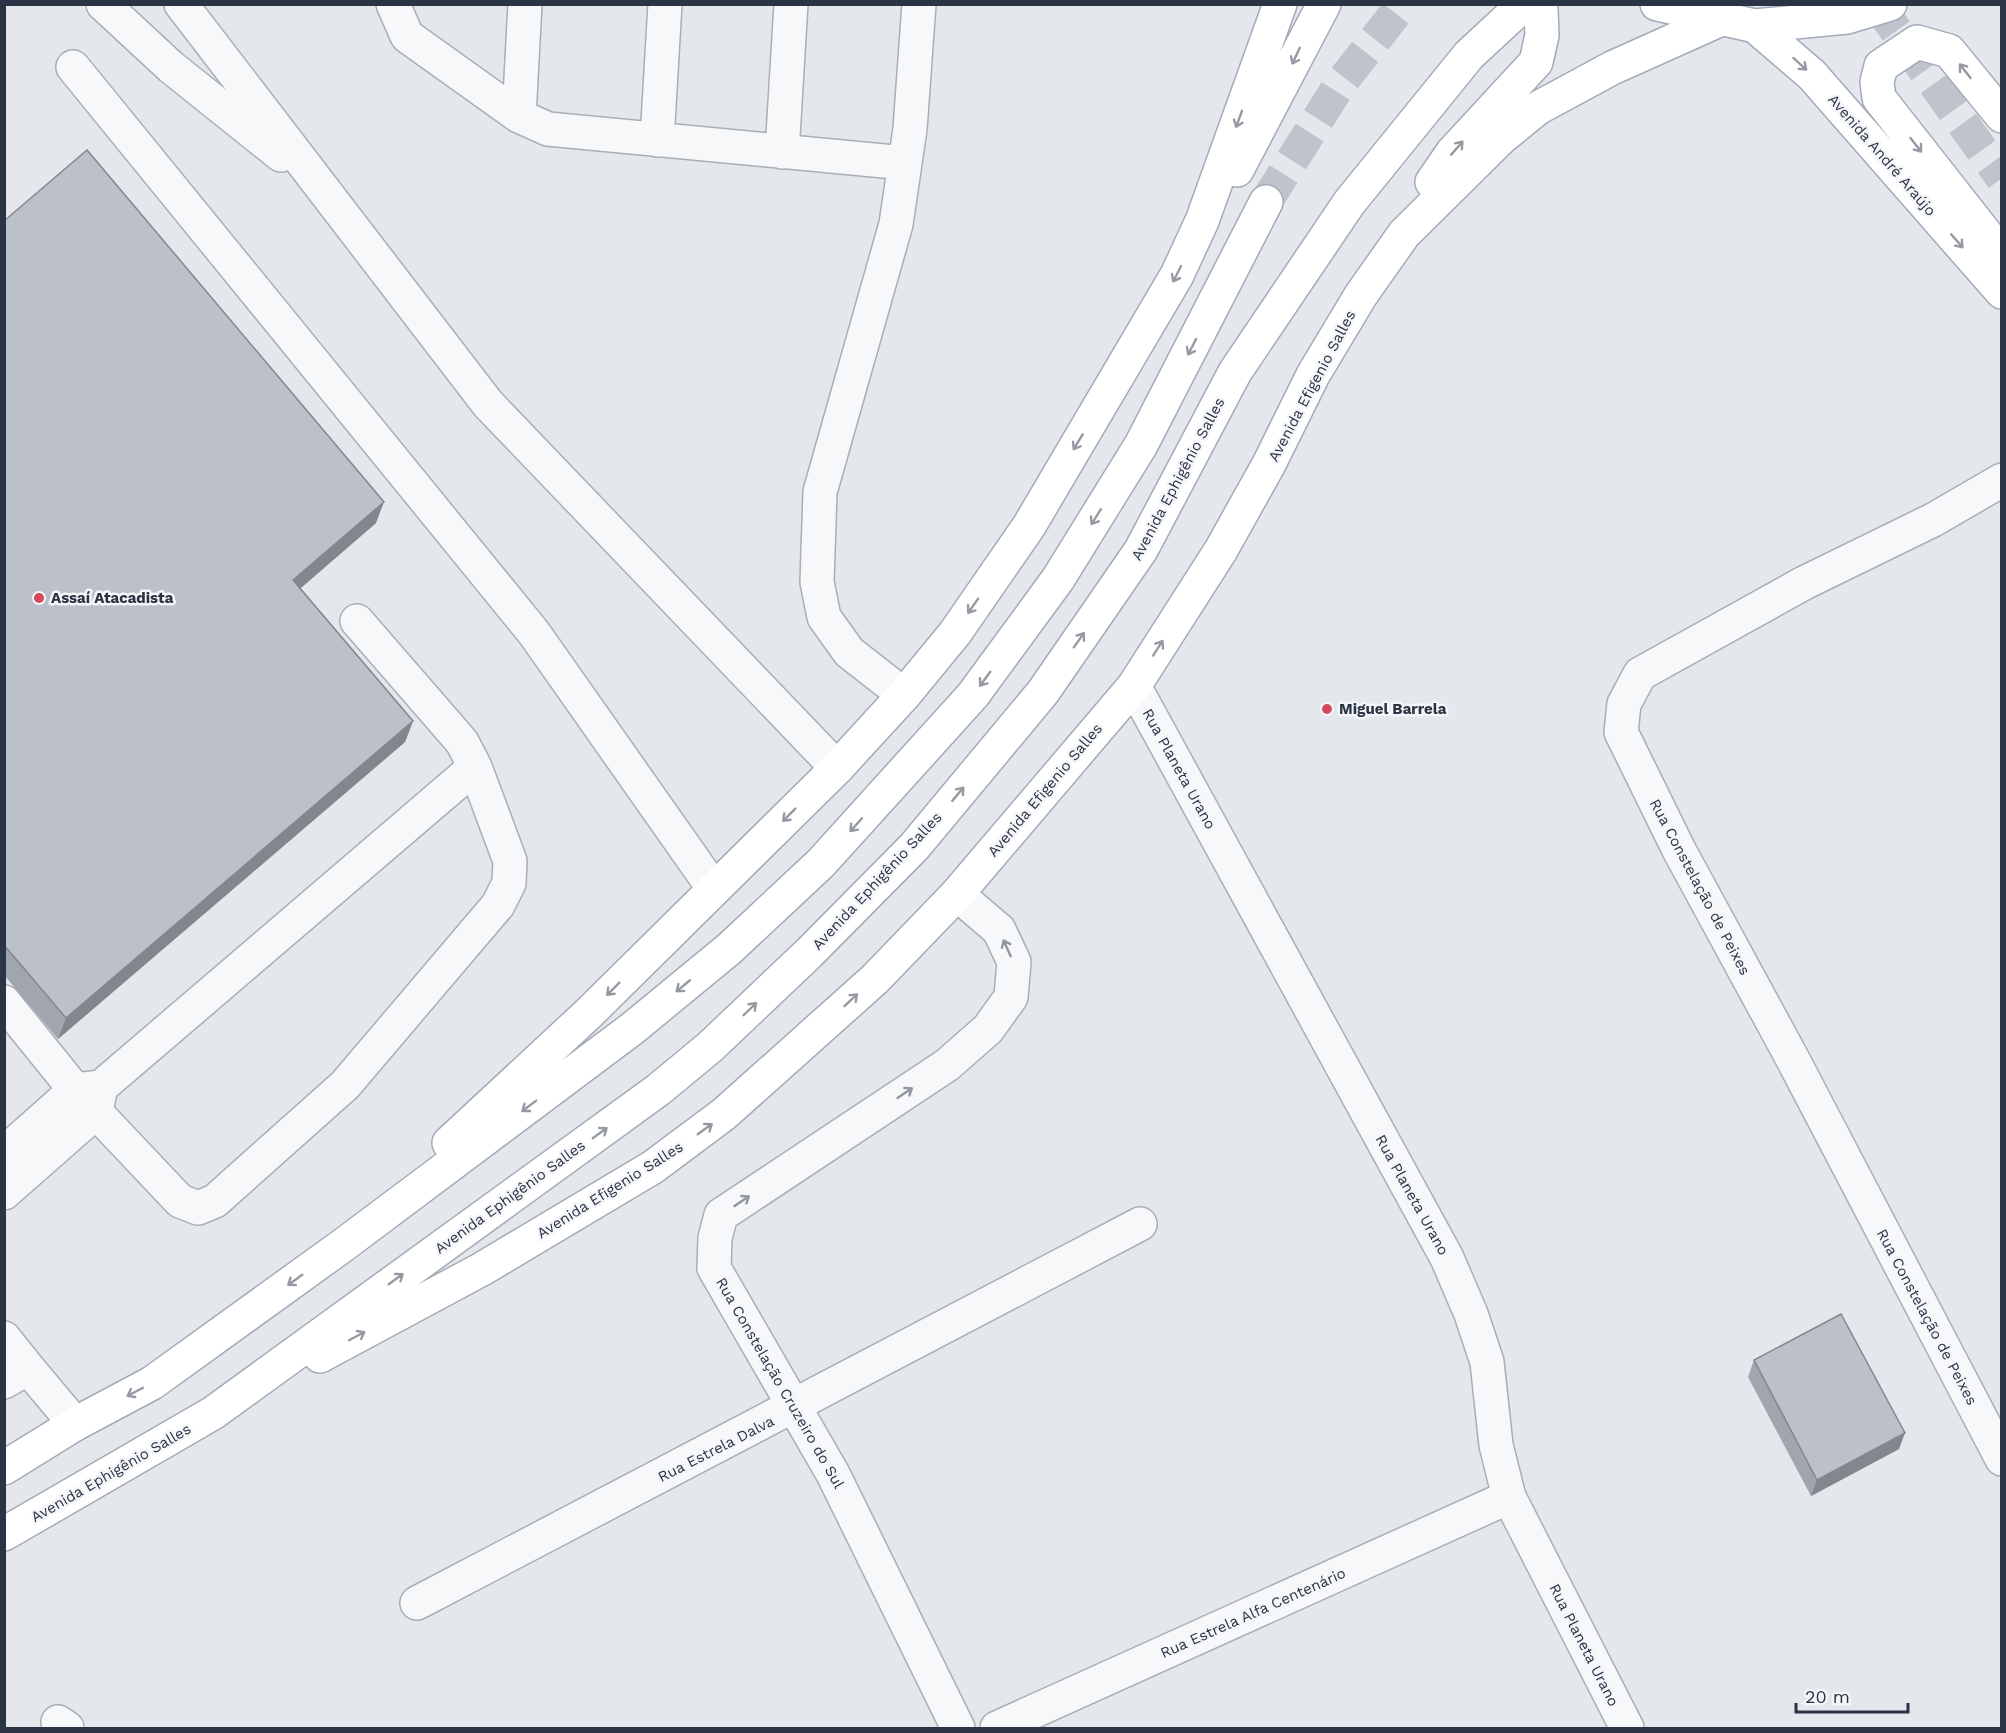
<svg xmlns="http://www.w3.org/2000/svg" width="2006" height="1733" viewBox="0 0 2006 1733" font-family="'Work Sans',sans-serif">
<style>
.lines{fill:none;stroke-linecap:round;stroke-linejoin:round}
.major-tunnel{stroke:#bfc3cb;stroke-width:33;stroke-dasharray:33 16;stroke-linecap:butt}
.minor-casing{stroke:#a9aeb7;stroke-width:36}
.major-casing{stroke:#a3abb8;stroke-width:36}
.minor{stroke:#f7f8fa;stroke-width:33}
.major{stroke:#fff;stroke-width:33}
.wall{fill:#a1a5ae}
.shaded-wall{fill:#83868d}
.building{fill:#bbc0ca;stroke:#83868d;stroke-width:1.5}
.oneway{stroke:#959aa2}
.oneway2{stroke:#9196a0}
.poi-dot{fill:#d1495b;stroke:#f4f6f9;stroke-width:2}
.labels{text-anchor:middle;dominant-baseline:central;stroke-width:5;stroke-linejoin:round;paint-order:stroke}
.street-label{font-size:15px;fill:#2b3445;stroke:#f4f6f9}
.poi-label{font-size:15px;font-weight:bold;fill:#2b3445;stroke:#f4f6f9;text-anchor:start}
</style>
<rect width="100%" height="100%" fill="#e4e7ec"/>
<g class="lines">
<path class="major-tunnel" d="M1877 4 2002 178
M1266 202 1340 84 1403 4"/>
<defs>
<path id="minor" d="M103 4 171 67 281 155
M181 4 488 404 837 768
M393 4 407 36 519 116 548 129 905 163
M73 67 534 633 714 889
M519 116 525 4
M657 140 665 4
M782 152 791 4
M2002 480 1933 520 1804 583 1640 674 1624 704 1621 732 1679 850 1791 1056 2002 1459
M1134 686 1447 1258 1471 1314 1487 1362 1496 1445 1509 1497 1627 1728
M904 695 849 652 824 617 817 582 820 492 896 224 910 129 919 4
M957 894 999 930 1014 962 1011 997 988 1029 947 1065 721 1215 715 1238 714 1268 833 1474 958 1728
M4 1002 75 1090 180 1201 198 1208 215 1201 345 1085 498 905 509 883 510 861 475 767
M4 1153 75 1090 101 1087 475 767 462 742 357 621
M4 1193 96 1112 100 1091
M4 1338 28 1368 4 1382
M28 1368 75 1424
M417 1603 1140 1224
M58 1722 67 1728
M997 1728 1509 1497"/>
<path id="major" d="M1657 4 1755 26 1847 17 1890 4
M1755 26 1812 75 2002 292
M2002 116 1949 51 1917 42 1881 66 1877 82 1879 98 1992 242 2002 269
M1237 170 1324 4
M1432 182 1452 153 1536 62 1542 35 1541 9 1537 4
M449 1143 588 1014 837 768 904 695 955 633 1029 526 1177 275 1202 221 1280 4
M320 1356 482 1269 653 1167 724 1114 875 979 957 894 1134 686 1221 550 1269 464 1313 375 1361 295 1404 234 1501 138 1538 108 1612 68 1719 20
M4 1468 75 1424 152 1383 342 1246 633 1028 729 949 821 863 973 695 1058 579 1141 445 1266 202
M4 1534 213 1413 658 1090 710 1047 809 953 914 847 1043 692 1141 550 1235 372 1349 203 1469 55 1524 4"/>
</defs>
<use href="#minor" class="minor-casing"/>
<use href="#major" class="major-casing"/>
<use href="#minor" class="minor"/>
<use href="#major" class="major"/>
</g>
<path class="wall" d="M4 221 376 523 300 588 413 721 405 742 58 1039 4 975Z
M1754 1360 1899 1449 1811 1496 1748 1377Z"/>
<path class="shaded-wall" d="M384 502 376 523 286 601 293 580Z
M413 721 405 742 58 1039 66 1018Z
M1905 1433 1899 1449 1811 1496 1817 1480Z"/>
<path class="building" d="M87 150 384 502 293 580 413 721 66 1018 4 945V221Z
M1841 1314 1905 1433 1817 1480 1754 1360Z"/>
<defs><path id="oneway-shaft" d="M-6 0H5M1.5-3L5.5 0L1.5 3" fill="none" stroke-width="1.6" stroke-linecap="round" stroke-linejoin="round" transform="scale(1.5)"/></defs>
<g class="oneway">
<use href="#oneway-shaft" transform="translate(1296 56) rotate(115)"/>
<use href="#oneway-shaft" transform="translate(1800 64) rotate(42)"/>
<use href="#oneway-shaft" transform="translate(1965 71) rotate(-128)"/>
<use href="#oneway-shaft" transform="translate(1239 119) rotate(110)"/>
<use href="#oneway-shaft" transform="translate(1916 145) rotate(52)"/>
<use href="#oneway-shaft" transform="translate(1457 148) rotate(-49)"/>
<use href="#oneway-shaft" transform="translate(1957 241) rotate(49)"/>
<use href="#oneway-shaft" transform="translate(1177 274) rotate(117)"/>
<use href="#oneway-shaft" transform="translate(1192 347) rotate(117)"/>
<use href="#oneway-shaft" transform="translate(1078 442) rotate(121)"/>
<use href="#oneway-shaft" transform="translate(1096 517) rotate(122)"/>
<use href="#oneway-shaft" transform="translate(973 606) rotate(125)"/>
<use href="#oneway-shaft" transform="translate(1079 640) rotate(-55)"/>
<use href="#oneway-shaft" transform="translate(1158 648) rotate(-57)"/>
<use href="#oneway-shaft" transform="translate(985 679) rotate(126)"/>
<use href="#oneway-shaft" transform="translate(958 794) rotate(-50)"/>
<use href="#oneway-shaft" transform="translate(789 815) rotate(135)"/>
<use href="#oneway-shaft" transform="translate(856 825) rotate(132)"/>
<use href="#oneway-shaft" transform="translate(683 986) rotate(140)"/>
<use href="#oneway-shaft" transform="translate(613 989) rotate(135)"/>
<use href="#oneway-shaft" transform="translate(851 1000) rotate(-43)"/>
<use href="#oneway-shaft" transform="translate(750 1009) rotate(-44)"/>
<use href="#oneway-shaft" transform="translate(529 1106) rotate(143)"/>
<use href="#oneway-shaft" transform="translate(705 1129) rotate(-36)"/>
<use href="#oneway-shaft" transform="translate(600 1133) rotate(-36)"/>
<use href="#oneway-shaft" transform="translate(396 1279) rotate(-36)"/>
<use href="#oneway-shaft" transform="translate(295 1280) rotate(144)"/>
<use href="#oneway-shaft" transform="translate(357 1336) rotate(-28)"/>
<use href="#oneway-shaft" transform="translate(135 1392) rotate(152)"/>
</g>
<g class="oneway2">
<use href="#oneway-shaft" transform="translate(1007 948) rotate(-114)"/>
<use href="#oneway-shaft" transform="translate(905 1093) rotate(-34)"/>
<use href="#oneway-shaft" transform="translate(742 1201) rotate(-34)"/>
</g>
<g class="poi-dot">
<circle cx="39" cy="598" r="6"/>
<circle cx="1327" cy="709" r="6"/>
</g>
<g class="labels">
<g class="street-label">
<text transform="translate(1882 155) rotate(49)">Avenida André Araújo</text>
<text transform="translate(1312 386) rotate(-62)">Avenida Efigenio Salles</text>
<text transform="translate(1178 479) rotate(-62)">Avenida Ephigênio Salles</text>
<text transform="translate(1179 769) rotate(61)">Rua Planeta Urano</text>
<text transform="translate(1045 790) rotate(-50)">Avenida Efigenio Salles</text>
<text transform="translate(877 881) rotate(-47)">Avenida Ephigênio Salles</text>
<text transform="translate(1700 887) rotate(62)">Rua Constelação de Peixes</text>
<text transform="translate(610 1190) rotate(-32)">Avenida Efigenio Salles</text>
<text transform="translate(1412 1195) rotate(61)">Rua Planeta Urano</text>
<text transform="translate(510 1197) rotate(-36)">Avenida Ephigênio Salles</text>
<text transform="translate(1927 1317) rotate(62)">Rua Constelação de Peixes</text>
<text transform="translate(780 1383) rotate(60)">Rua Constelação Cruzeiro do Sul</text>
<text transform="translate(716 1449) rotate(-27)">Rua Estrela Dalva</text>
<text transform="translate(111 1473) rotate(-30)">Avenida Ephigênio Salles</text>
<text transform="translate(1253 1613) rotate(-24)">Rua Estrela Alfa Centenário</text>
<text transform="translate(1584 1645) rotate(63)">Rua Planeta Urano</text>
</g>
<g class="poi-label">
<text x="51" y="598">Assaí Atacadista</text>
<text x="1339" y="709">Miguel Barrela</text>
</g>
</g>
<rect width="2006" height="1733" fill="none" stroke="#2b3445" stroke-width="12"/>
<path d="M1796 1703v9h112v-9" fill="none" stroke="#2b3445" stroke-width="3"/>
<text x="1805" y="1703" font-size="18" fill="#2b3445" stroke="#f4f6f9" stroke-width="4.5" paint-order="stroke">20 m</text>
</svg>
